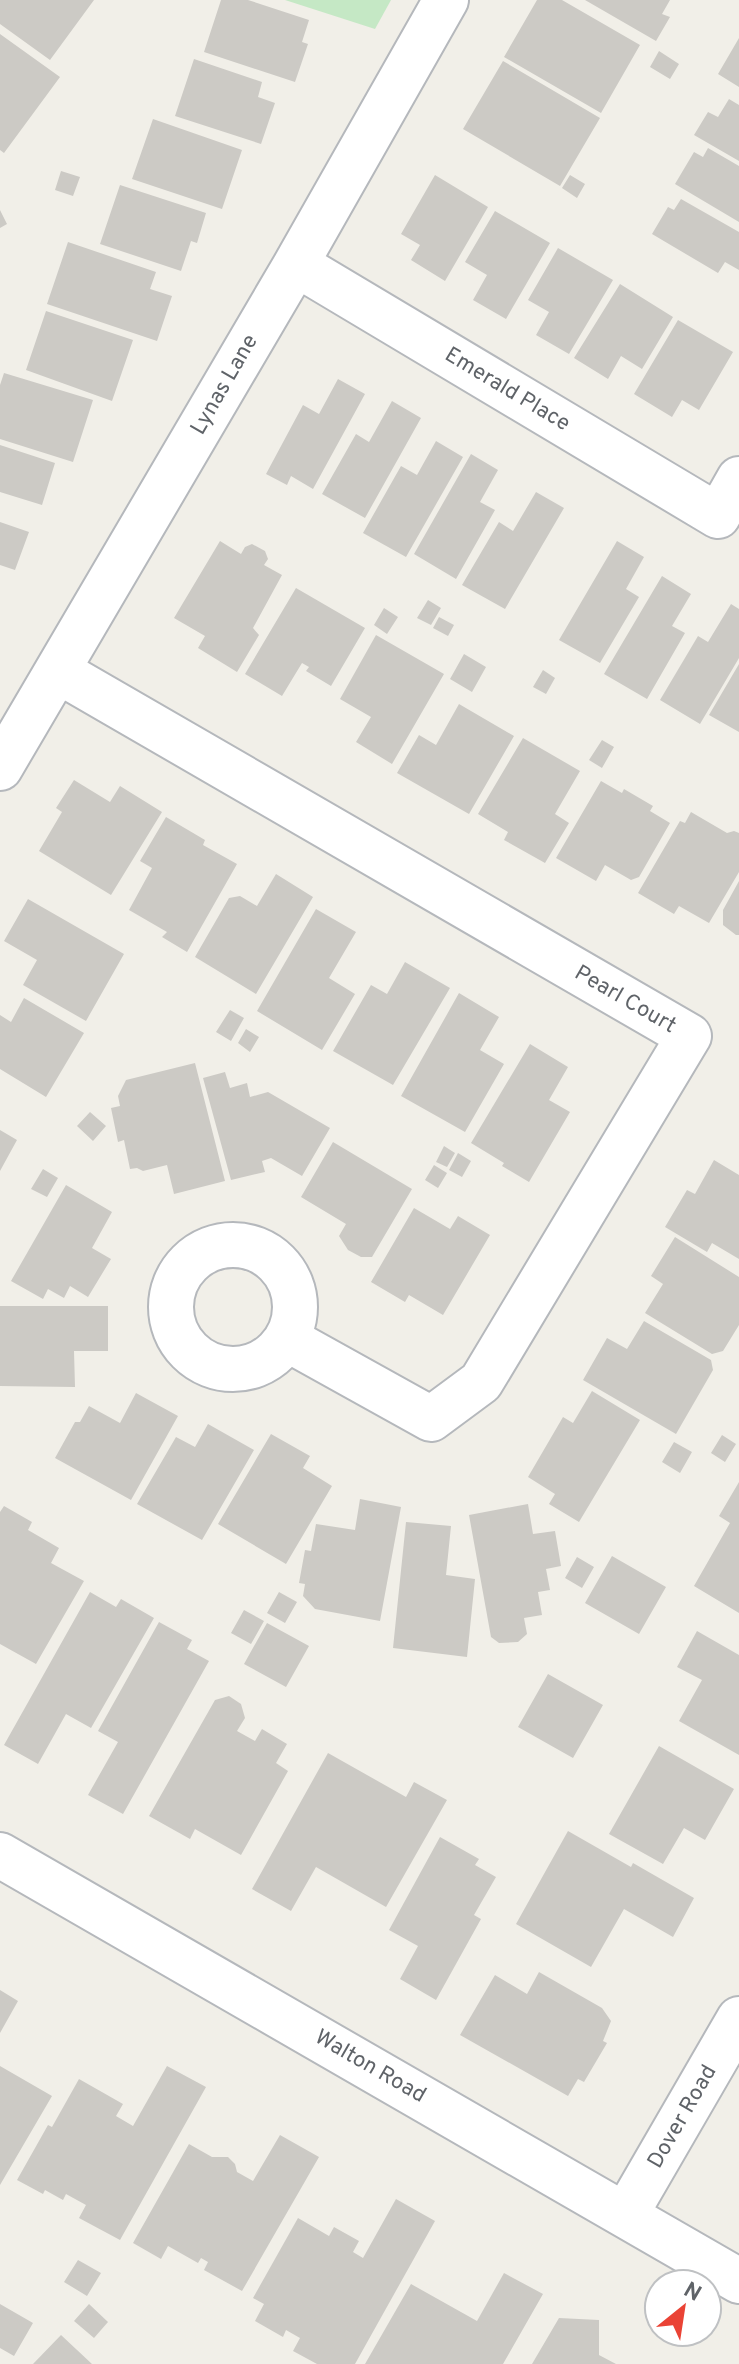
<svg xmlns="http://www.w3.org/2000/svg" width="739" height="2364" viewBox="0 0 739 2364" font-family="Overpass,sans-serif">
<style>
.green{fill:#c5e8c5}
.building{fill:#cccac5}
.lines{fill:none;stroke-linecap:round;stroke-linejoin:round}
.street-casing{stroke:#b5b8bc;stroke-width:48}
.street{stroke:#fff;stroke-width:44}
.labels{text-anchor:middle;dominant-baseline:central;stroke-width:6;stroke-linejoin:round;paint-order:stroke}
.street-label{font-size:22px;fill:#5f6368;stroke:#fff}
</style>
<rect width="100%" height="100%" fill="#f1efe8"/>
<path class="green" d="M285 0H391L375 29Z"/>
<path class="building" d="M0 0H94L50 60 0 24Z
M221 0H248L309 20 302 42 308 44 295 82 204 52Z
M537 0H562L640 45 601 113 504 57Z
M585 0H670L662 14 670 17 656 41Z
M0 34 60 77 4 153 0 150Z
M739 38V87L718 74Z
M659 51 679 64 670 79 650 67Z
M194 59 262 82 258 97 275 103 261 144 175 116Z
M503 61 600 118 560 186 463 129Z
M729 99 739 105V161L694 135 708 112 718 117Z
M153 119 242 150 222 209 132 179Z
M708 148 739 166V222L675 184 694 152 703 157Z
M61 171 80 177 73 196 55 190Z
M435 175 488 207 445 281 411 260 420 245 401 234Z
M570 175 585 184 577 198 562 188Z
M120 185 206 213 197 243 191 241 181 271 100 244Z
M681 199 739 232V270L725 262 718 273 652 234 668 207 674 210Z
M0 210 7 224 0 228Z
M495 211 550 243 506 319 473 300 487 275 465 262Z
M68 242 156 272 150 289 172 296 157 341 47 304Z
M558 248 613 280 569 354 536 335 549 312 528 300Z
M620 284 673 317 642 369 621 356 608 379 574 358Z
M46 311 133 340 112 401 26 370Z
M678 320 733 352 699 410 682 400 672 417 634 394Z
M4 373 93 400 73 462 0 439V385Z
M338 379 365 394 313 489 291 476 287 485 266 474 303 405 319 414Z
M392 401 421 418 365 518 322 494 356 434 369 442Z
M436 441 463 457 406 557 363 533 401 466 417 475Z
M0 445 55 463 42 505 0 492Z
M471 454 498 470 480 502 495 510 456 579 414 554Z
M536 492 564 508 505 609 462 585 499 522 513 531Z
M0 522 29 532 15 570 0 565Z
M220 541 241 554 245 547 252 544 265 551 268 559 264 565 282 575 253 628 259 635 237 672 198 648 205 636 174 618Z
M617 541 644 557 626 589 639 597 600 663 559 640Z
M662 576 691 594 672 626 685 633 647 699 604 674Z
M296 588 365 628 331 686 306 671 309 667 302 663 282 696 245 674Z
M428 600 441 608 431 625 417 618Z
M731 604 739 609V658L700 724 660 700 698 636 708 642Z
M384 608 398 617 387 634 374 625Z
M439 617 454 625 448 636 433 628Z
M376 635 444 674 392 764 356 742 371 717 340 699Z
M464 654 486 667 472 692 450 679Z
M739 664V732L709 715Z
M543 670 555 678 546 694 533 687Z
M459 704 514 736 469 814 397 773 419 735 436 745Z
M523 738 580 771 555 814 569 823 545 863 504 840 508 832 478 814Z
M602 740 614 747 602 768 589 760Z
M74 780 110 802 120 786 162 812 111 895 39 851 62 812 56 808Z
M601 781 622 793 624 789 653 806 650 811 670 823 639 877 631 880 605 865 596 881 556 858Z
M691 812 727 833 734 831 739 833V872L709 923 679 906 674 914 638 893 680 821 685 823Z
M166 817 205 840 203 845 237 864 187 952 162 937 167 932 129 910 152 868 140 861Z
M276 874 313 897 256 994 195 957 229 898 240 896 257 906Z
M739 881V935H736L723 925V910Z
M28 899 124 954 86 1021 23 985 37 960 4 941Z
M316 909 356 932 329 978 355 994 322 1050 257 1011Z
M405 962 450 988 393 1085 333 1051 371 985 387 994Z
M459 993 499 1017 480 1050 504 1064 465 1132 401 1096Z
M24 998 84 1033 46 1097 0 1069V1015L11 1022Z
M230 1010 244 1018 231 1041 216 1032Z
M246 1029 259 1037 250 1052 238 1043Z
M530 1044 568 1067 549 1100 570 1112 529 1182 502 1166 504 1163 471 1143Z
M195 1063 225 1181 174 1194 167 1165 143 1171 137 1168 130 1169 124 1140 118 1142 111 1108 120 1106 118 1096 126 1080Z
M225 1072 230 1088 247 1083 250 1097 268 1092 330 1128 302 1176 271 1158 262 1161 265 1172 231 1180 203 1078Z
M90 1112 106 1126 93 1141 77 1126Z
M0 1130 17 1140 0 1171Z
M333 1142 412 1189 372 1257H361L348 1250 339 1236 346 1224 301 1197Z
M444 1146 455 1153 447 1167 436 1162Z
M458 1153 471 1161 462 1177 449 1170Z
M714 1160 739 1175V1259L712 1243 707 1252 665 1227 687 1190 695 1194Z
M434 1165 447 1173 438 1188 425 1180Z
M43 1169 58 1178 47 1197 31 1189Z
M66 1185 112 1212 92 1248 111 1259 88 1297 70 1286 64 1298 48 1289 43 1299 11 1281Z
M414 1208 450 1229 458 1216 490 1235 443 1315 409 1295 405 1302 371 1282Z
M675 1237 739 1277V1325L723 1351 712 1354 645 1313 663 1284 651 1276Z
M0 1306H108V1351H74L75 1387 0 1386Z
M644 1321 711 1360 713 1370 676 1434 583 1380 607 1338 627 1349Z
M592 1391 640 1420 579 1522 549 1504 555 1494 528 1477 563 1417 573 1423Z
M136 1393 178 1416 131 1500 55 1458 75 1422H80L89 1406 120 1423Z
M208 1424 254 1450 202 1540 137 1504 176 1437 195 1447Z
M271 1434 310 1456 303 1468 332 1486 286 1564 218 1524Z
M722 1435 736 1444 725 1462 711 1453Z
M674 1442 692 1452 680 1473 662 1462Z
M739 1482V1613L694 1586 730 1523 719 1516Z
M360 1499 401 1507 380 1621 315 1609 303 1596 305 1584 299 1583 305 1550 311 1551 316 1524 355 1530Z
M528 1504 533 1534 555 1531 561 1566 546 1569 550 1590 538 1592 542 1615 524 1618 527 1634 518 1642 499 1643 491 1637 469 1515Z
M4 1506 32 1522 28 1530 59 1548 51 1563 84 1581 36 1664 0 1644V1512Z
M406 1522 451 1526 446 1575 475 1579 467 1657 393 1648Z
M612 1556 666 1587 639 1634 585 1603Z
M577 1557 594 1567 582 1588 565 1578Z
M90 1592 116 1607 121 1599 154 1618 91 1728 66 1714 38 1764 4 1745Z
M279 1592 297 1602 285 1623 267 1613Z
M244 1610 264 1621 251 1644 231 1633Z
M159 1622 192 1640 187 1649 209 1661 123 1814 88 1795 118 1742 98 1731Z
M267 1623 309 1646 286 1687 244 1664Z
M697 1631 739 1655V1755L679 1721 702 1680 677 1667Z
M548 1674 603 1705 573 1758 518 1727Z
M229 1696 241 1704 245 1718 237 1731 255 1741 262 1729 287 1744 276 1763 288 1771 241 1855 195 1829 190 1839 149 1816 215 1700Z
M659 1746 734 1789 705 1840 684 1828 663 1864 609 1834Z
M328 1753 406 1797 414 1782 447 1800 386 1907 316 1867 291 1911 252 1889Z
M568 1831 631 1867 633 1863 694 1898 673 1937 624 1909 591 1967 516 1924Z
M440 1837 479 1859 475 1865 496 1877 474 1915 481 1919 436 2000 400 1979 418 1946 389 1930Z
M539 1972 602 2008 611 2021 603 2041 607 2043 584 2082 578 2079 568 2096 460 2035 495 1975 527 1994Z
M0 1990 18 2001 0 2033Z
M0 2066 52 2096 0 2185Z
M167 2066 206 2087 120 2240 79 2218 86 2205 66 2194 63 2200 45 2190 43 2194 17 2180 48 2125 52 2127 79 2079 123 2104 116 2116 133 2126Z
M280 2135 319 2157 242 2291 204 2270 208 2262 201 2258 198 2263 168 2246 161 2259 133 2243 189 2144 212 2157H228L235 2164 237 2172 253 2181Z
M396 2199 435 2221 355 2364H317L293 2351 300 2338 286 2330 283 2337 255 2321 264 2304 253 2298 298 2218 329 2236 334 2227 359 2241 353 2252 363 2258Z
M78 2260 101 2273 87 2296 64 2282Z
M504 2273 543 2294 503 2364H365L411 2284 477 2321Z
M0 2304 33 2323 14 2356 0 2348Z
M89 2304 108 2322 94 2338 74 2321Z
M559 2318 599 2320V2355L616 2364H532Z
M61 2335 92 2364H33Z"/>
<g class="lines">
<defs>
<path id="street" d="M296 264 718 516 739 479
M58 671 689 1036 481 1382 431 1419 287 1339
M0 768 296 264 446 0
M171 1307a62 62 0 1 1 124 0a62 62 0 1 1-124 0Z
M0 1855 739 2281
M626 2214 739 2019"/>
</defs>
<use href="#street" class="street-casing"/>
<use href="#street" class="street"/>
</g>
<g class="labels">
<g class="street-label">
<text transform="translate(225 385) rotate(-60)">Lynas Lane</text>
<text transform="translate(507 390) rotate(31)">Emerald Place</text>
<text transform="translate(625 1000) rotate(30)">Pearl Court</text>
<text transform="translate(370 2067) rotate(30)">Walton Road</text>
<text transform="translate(683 2117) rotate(-60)">Dover Road</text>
</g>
</g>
<g transform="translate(683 2308) rotate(30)"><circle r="38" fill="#ffffff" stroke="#bfc1c3" stroke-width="2"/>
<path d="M0-6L14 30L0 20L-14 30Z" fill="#ea4335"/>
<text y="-12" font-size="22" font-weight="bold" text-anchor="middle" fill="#5f6368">N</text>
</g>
</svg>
